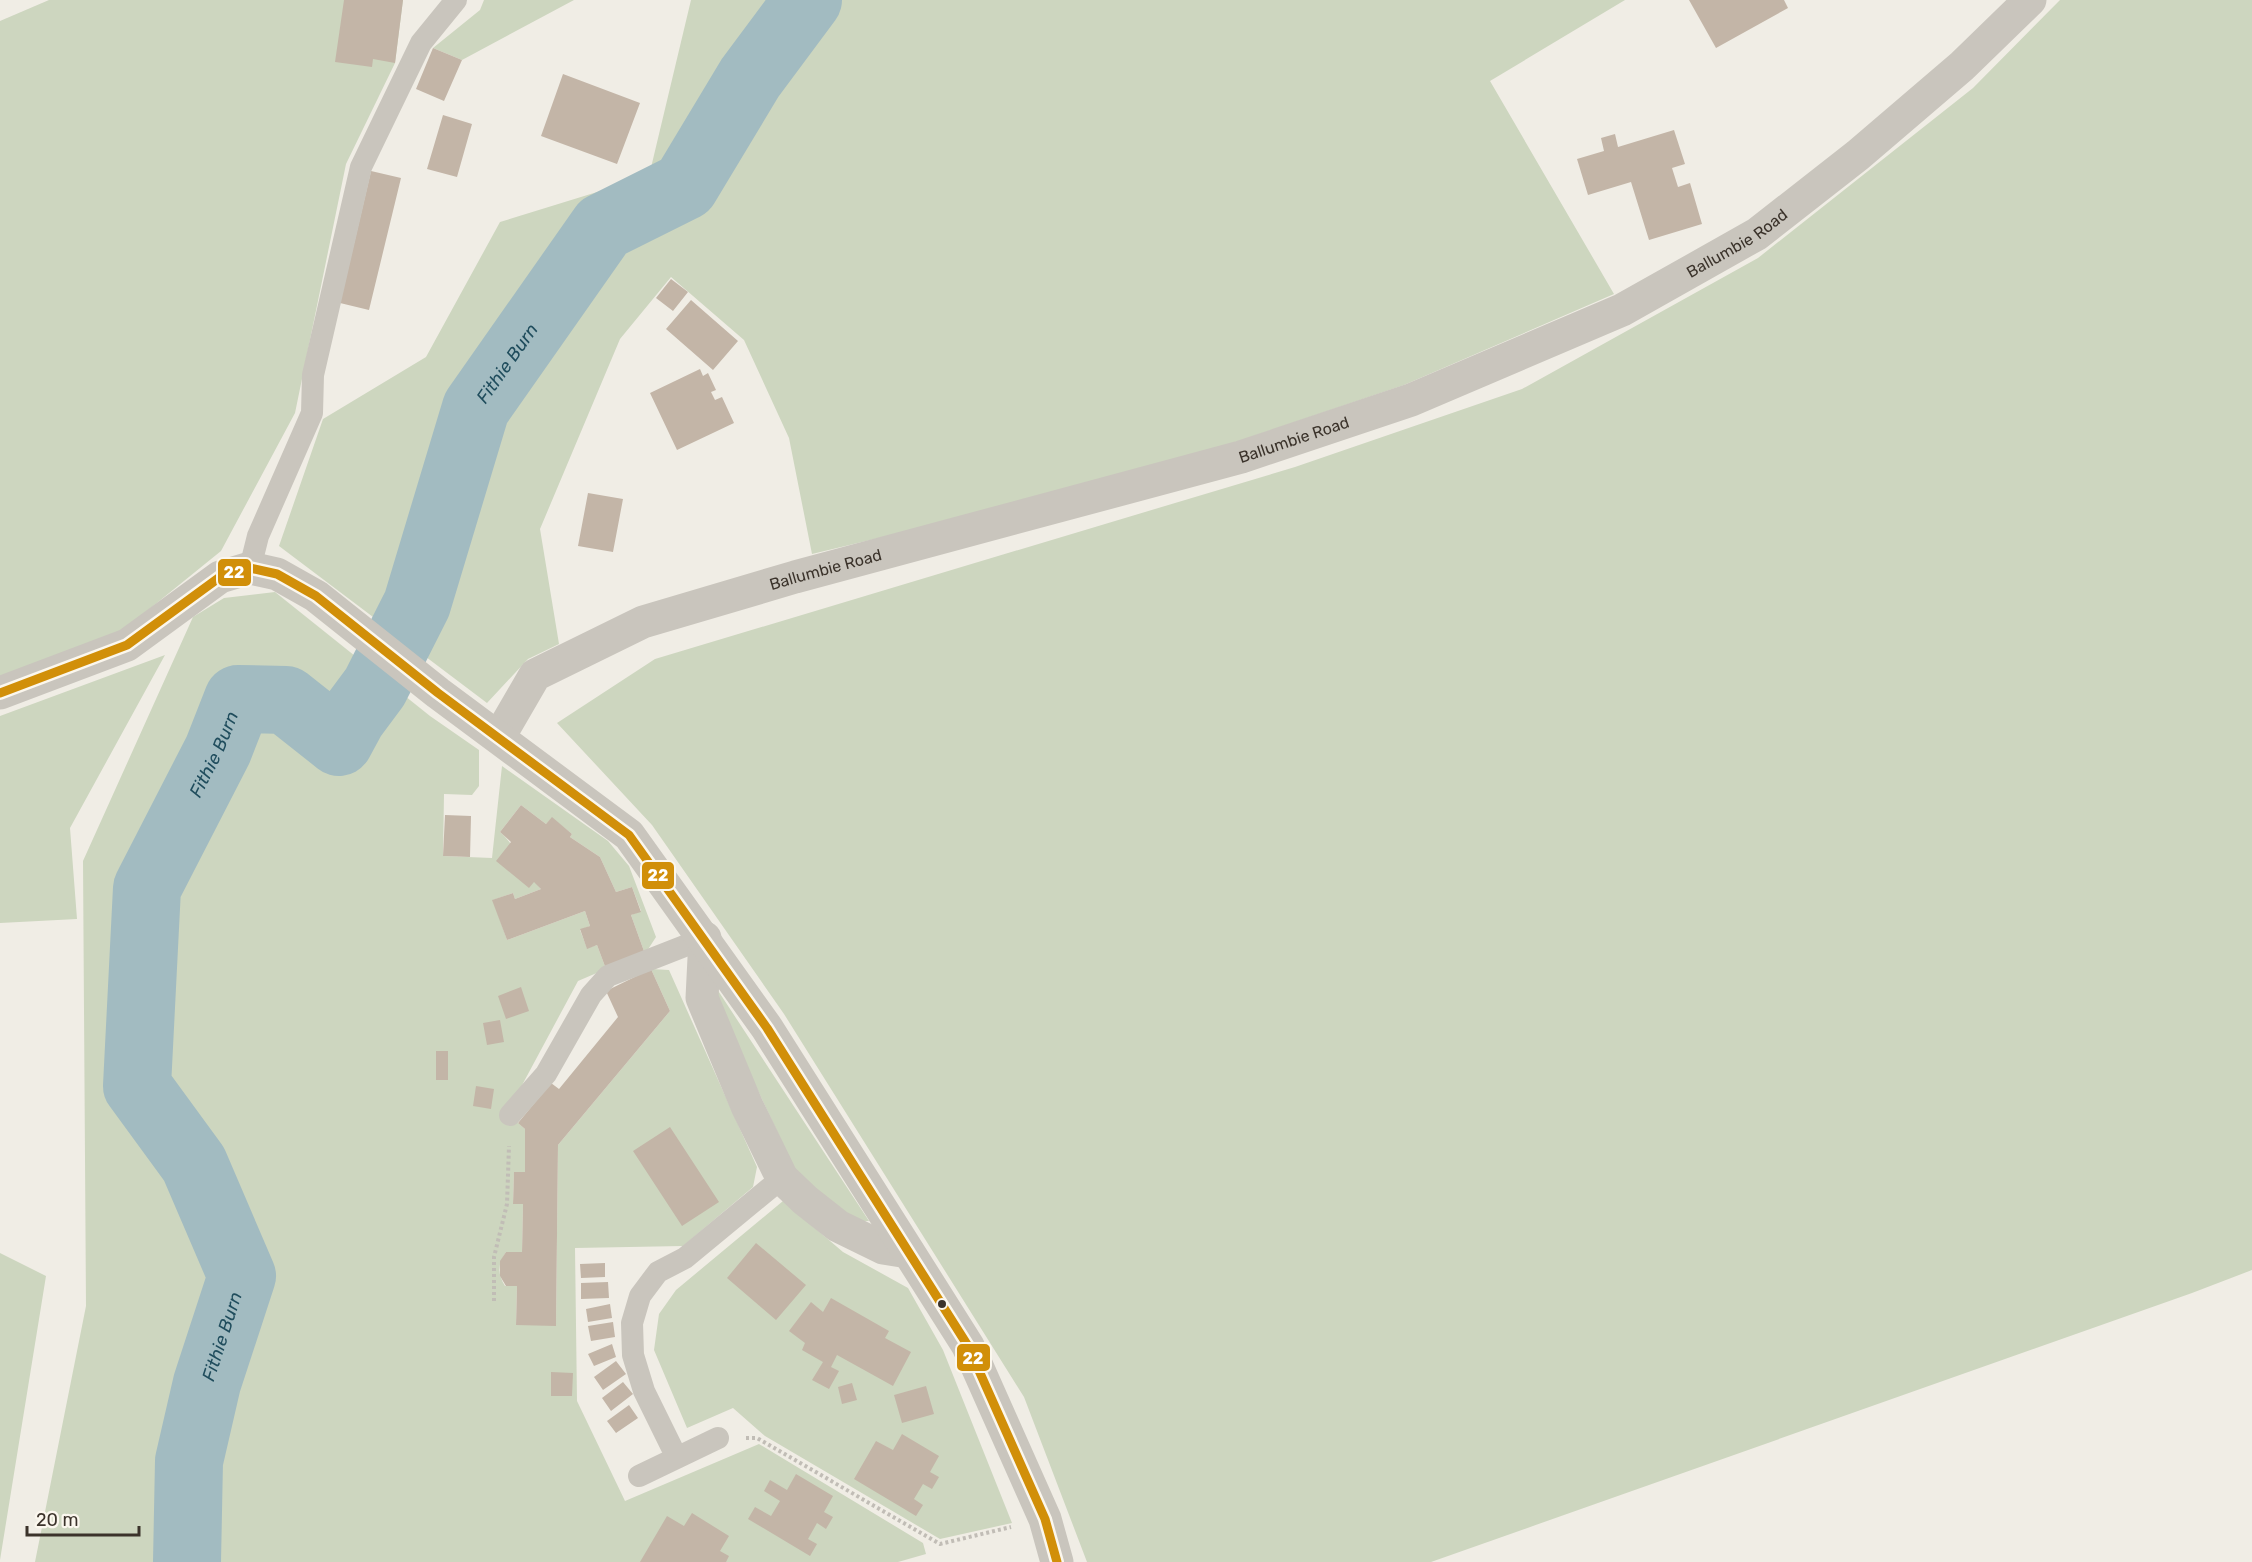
<svg xmlns="http://www.w3.org/2000/svg" width="2252" height="1562" viewBox="0 0 2252 1562" font-family="Rubik,sans-serif">
<style>
.green{fill:#cdd6bf}
.lines{fill:none;stroke-linecap:round;stroke-linejoin:round}
.river{stroke:#a2bbc1;stroke-width:68}
.building{fill:#c3b5a7}
.path{stroke:#c1bdb6;stroke-width:4;stroke-dasharray:3 3;stroke-linecap:butt}
.service{stroke:#c9c5bd;stroke-width:22}
.minor{stroke:#c9c5bd;stroke-width:33}
.tertiary{stroke:#c9c5bd;stroke-width:33}
.bus-1-casing{stroke:#fbf7ee;stroke-width:14}
.bus-1{stroke:#d18f09;stroke-width:9}
.bus-dot{fill:#3b332b;stroke:#fbf7ee;stroke-width:2}
.labels{text-anchor:middle;dominant-baseline:central;stroke-width:4.5;stroke-linejoin:round;paint-order:stroke}
.street-label{font-size:16px;fill:#3b332b;stroke:#fbf7ee}
.water-label{font-size:18px;font-style:italic;fill:#204d5d;stroke:#fbf7ee}
.line-badge{stroke:#fbf7ee;stroke-width:2}
.badge-label{font-size:16px;text-anchor:middle;font-weight:bold;fill:#fff}
</style>
<rect width="100%" height="100%" fill="#f0ede5"/>
<path class="green" d="M49 0H403L395 63 346 164 295 413 221 551 121 632 0 676V21Z
M484 0H574L462 60 433 48 480 10Z
M691 0H1625L1490 81 1614 294 1404 385 1236 442 991 511 812 554 789 438 744 340 671 277 620 339 540 529 559 644 528 659 487 703 279 546 323 419 426 357 500 222 649 176Z
M2060 0H2252V1270L2192 1293 1431 1562H1087L1024 1397 784 1014 652 825 557 723 655 659 1295 467 1522 389 1758 258 1973 88Z
M275 592 430 716 479 750V786L472 795 444 794 443 856 492 858 502 766 608 841 629 866 656 937 645 954 631 915 641 911 632 887 616 892 600 857 570 837 572 834 552 818 546 824 521 805 500 832C519 849 524 871 541 889L515 899 513 893 493 900 507 940 585 911 590 926 580 930 587 948 597 945 606 969 578 981 507 1113 525 1129V1172L514 1173 513 1204H523L522 1252H506C498 1264 497 1273 505 1286H517L516 1325H556L558 1145 670 1011 651 969 669 970 757 1167 753 1187 683 1246 575 1248 577 1401 625 1501 759 1444 923 1543 926 1554 898 1562H35L86 1306 83 861 193 617 224 598Z
M165 655 70 828 77 919 0 923V716Z
M715 986 869 1221H856L800 1180 720 1010Z
M783 1201 843 1252 908 1288 943 1350 1012 1523 940 1539 765 1436 733 1408 687 1428 654 1350 659 1314 676 1290Z
M0 1253 46 1276 0 1560Z"/>
<g class="lines">
<path class="river" id="s1" d="M187 1562 189 1461 207 1383 242 1276 194 1164 137 1086 147 888 218 750 238 699 286 700 339 742 352 718 375 687 417 604 476 408 603 227 685 186 750 78 808 0"/>
</g>
<path class="building" d="M344 0H403L395 63 373 59 372 67 335 62Z
M1689 0H1784L1788 8 1716 48Z
M433 48 462 60 444 101 416 89Z
M563 74 640 103 617 164 541 136Z
M443 115 472 124 457 177 427 169Z
M1674 130 1685 164 1672 168 1678 187 1690 183 1702 224 1649 240 1631 182 1588 195 1577 159 1604 151 1601 138 1615 134 1618 147Z
M371 171 401 178 369 310 340 303Z
M671 279 688 292 673 311 656 298Z
M691 300 738 341 713 370 666 329Z
M700 369 703 376 708 373 716 390 711 392 715 400 722 397 734 423 677 450 650 393Z
M588 493 623 499 613 552 578 546Z
M521 805 546 824 552 817 572 834 570 837 600 857 616 892 632 887 641 912 631 915 645 954 606 969 597 945 587 949 580 929 590 926 585 911 507 940 492 900 513 893 515 899 541 889 534 882 529 888 496 861 511 842 500 832Z
M445 815 471 816 470 857 443 856Z
M651 969 670 1011 558 1145 556 1326 516 1325 517 1286H506L500 1276V1261L506 1252H522L523 1204H513L514 1172H525V1129L518 1123 551 1083 559 1089 618 1017 606 991Z
M521 987 529 1011 506 1019 498 996Z
M500 1020 504 1042 487 1045 483 1023Z
M436 1051H448V1080H436Z
M476 1086 494 1089 491 1109 473 1106Z
M670 1127 719 1202 682 1226 633 1151Z
M756 1243 806 1285 776 1320 727 1278Z
M605 1263V1277L581 1278 580 1264Z
M608 1282 609 1298 581 1299V1283Z
M831 1298 889 1331 885 1338 911 1352 893 1386 837 1355 831 1367 839 1371 829 1389 812 1380 823 1362 802 1350 805 1343 789 1331 811 1302 823 1312Z
M610 1304 612 1318 588 1322 586 1309Z
M613 1322 615 1337 591 1341 588 1326Z
M612 1344 616 1357 594 1366 588 1354Z
M616 1361 626 1374 603 1390 594 1377Z
M551 1372 573 1373 572 1396H551Z
M623 1382 633 1394 611 1411 602 1398Z
M852 1383 857 1400 842 1404 838 1387Z
M926 1386 934 1414 902 1423 894 1395Z
M629 1405 638 1418 616 1433 607 1421Z
M902 1434 939 1456 930 1472 939 1477 932 1489 923 1484 914 1499 923 1505 916 1516 854 1479 876 1441 893 1450Z
M796 1474 833 1496 824 1512 833 1517 826 1529 817 1523 808 1539 817 1544 810 1556 748 1519 755 1507 771 1516 780 1501 764 1491 770 1480 787 1490Z
M692 1513 729 1536 720 1551 729 1556 726 1562H640L667 1516 684 1526Z"/>
<g class="lines">
<path class="path" d="M494 1301V1257L507 1204 509 1146
M746 1438H757L940 1544 1011 1527"/>
<path class="service" d="M250 568 258 536 312 413 313 375 361 167 421 43 456 0
M510 1115 546 1074 591 995 608 976 705 938
M677 1458 644 1391 633 1355 632 1323 640 1296 658 1272 685 1258 782 1178
M639 1476 718 1438"/>
<g class="minor">
<path id="s2" d="M499 737 535 675 643 622 795 577 1241 457 1411 400 1622 310 1757 234 1858 155 1962 66 2030 0"/>
<path d="M705 938 702 998 747 1106 782 1178 805 1200 838 1226 883 1248 908 1252"/>
</g>
<path class="tertiary" d="M0 693 127 645 220 577 250 568 277 574 316 596 438 693 629 835 767 1028 968 1346 1045 1519 1057 1562"/>
<defs>
<path id="bus-1" d="M0 693 127 645 220 577 250 568 277 574 316 596 438 693 629 835 767 1028 968 1346 1045 1519 1057 1562"/>
</defs>
<use href="#bus-1" class="bus-1-casing"/>
<use href="#bus-1" class="bus-1"/>
</g>
<circle class="bus-dot" cx="942" cy="1304" r="5"/>
<g class="labels">
<g class="street-label">
<text stroke="none"><textPath href="#s2" startOffset="1354">Ballumbie Road</textPath></text>
<text stroke="none"><textPath href="#s2" startOffset="868">Ballumbie Road</textPath></text>
<text stroke="none"><textPath href="#s2" startOffset="382">Ballumbie Road</textPath></text>
</g>
<g class="water-label">
<text stroke="none"><textPath href="#s1" startOffset="1454">Fithie Burn</textPath></text>
<text stroke="none"><textPath href="#s1" startOffset="860">Fithie Burn</textPath></text>
<text stroke="none"><textPath href="#s1" startOffset="230">Fithie Burn</textPath></text>
</g>
</g>
<g class="line-badge">
<rect x="217" y="558" width="35" height="29" rx="6" fill="#d18f09"/>
<rect x="641" y="861" width="34" height="29" rx="6" fill="#d18f09"/>
<rect x="956" y="1343" width="35" height="29" rx="6" fill="#d18f09"/>
</g>
<g class="badge-label">
<text x="234" y="578">22</text>
<text x="658" y="881">22</text>
<text x="973" y="1364">22</text>
</g>
<path d="M27 1526v9h112v-9" fill="none" stroke="#3b332b" stroke-width="3"/>
<text x="36" y="1526" font-size="18" fill="#3b332b" stroke="#fbf7ee" stroke-width="4.5" paint-order="stroke">20 m</text>
</svg>
